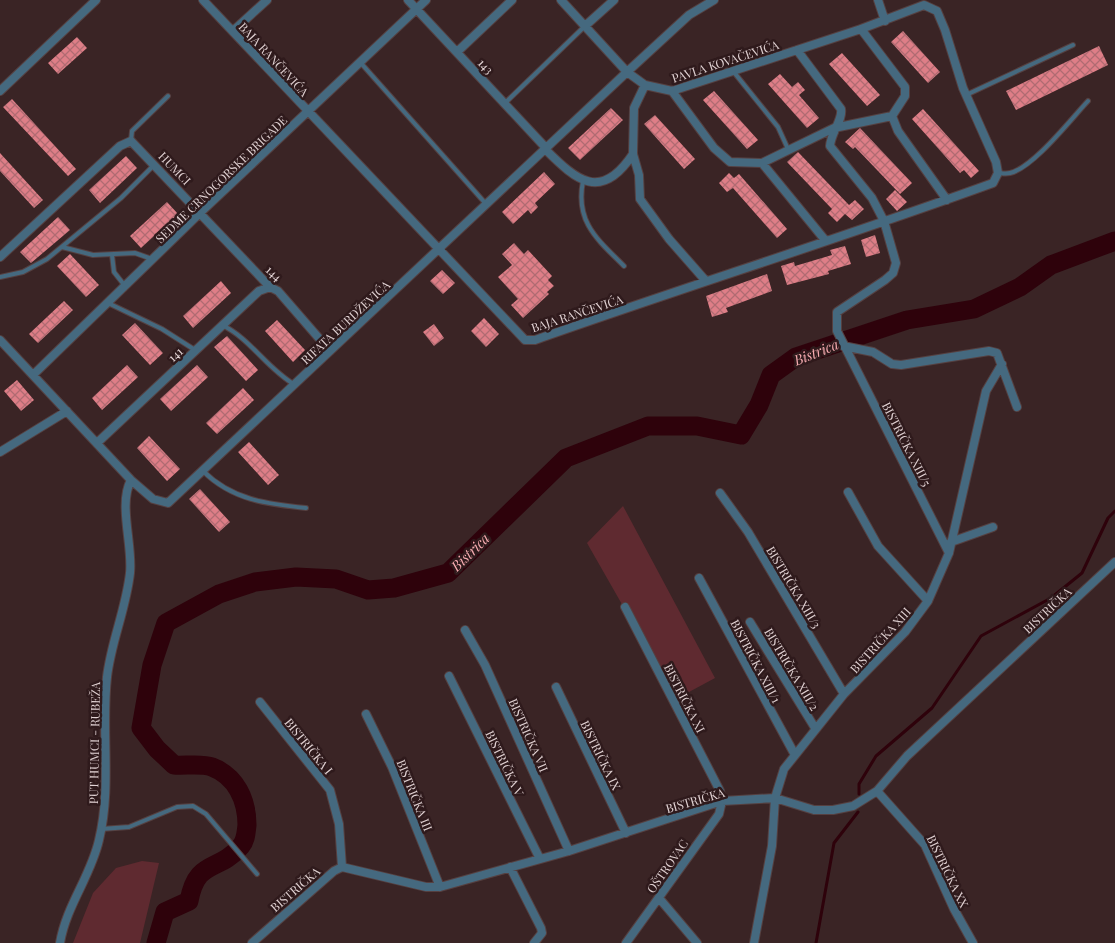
<svg xmlns="http://www.w3.org/2000/svg" width="1115" height="943" viewBox="0 0 1115 943" font-family="'Playfair Display',serif">
<style>
.grass{fill:#5f2a30}
.lines{fill:none;stroke-linecap:round;stroke-linejoin:round}
.stream{stroke:#2e020b;stroke-width:3}
.river{stroke:#2e020b;stroke-width:19}
.building{fill:url(#building-cross-hatch)}
.lane-casing{stroke:#554041;stroke-width:6}
.street-casing{stroke:#554041;stroke-width:10}
.lane{stroke:#45697f;stroke-width:4}
.street{stroke:#45697f;stroke-width:8}
.labels{text-anchor:middle;dominant-baseline:central;stroke-width:5;stroke-linejoin:round;paint-order:stroke}
.street-label{font-size:12px;fill:#e2d3d4;stroke:#2f1a1c}
.water-label{font-size:14px;font-style:italic;fill:#f8acb1;stroke:#2f1a1c}
</style>
<defs>
<pattern id="building-cross-hatch" width="8" height="8" patternUnits="userSpaceOnUse" patternTransform="scale(1.25)"><rect width="8" height="8" fill="#de7e87"/><path d="M0 0l8 8M0 8l8-8" fill="none" stroke="#b06b72"/></pattern>
</defs>
<rect width="100%" height="100%" fill="#3a2425"/>
<path class="grass" d="M623 506 715 678 676 699 587 543Z
M142 861 159 863 140 943H73L93 893 116 868Z"/>
<g class="lines">
<path class="stream" d="M859 794V784L876 756 932 708 981 636 1051 598 1082 573 1108 518 1115 511
M816 943 834 843 858 812"/>
<path class="river" d="M156 943 165 912 189 901C197 858 218 873 241 846 246 840 246 833 247 825 247 800 236 776 212 767 202 763 185 766 174 765L157 749 141 728 152 665 166 623 219 594 255 582 296 577 336 579 368 590 394 588 448 573 566 458 648 426H697L741 435 759 405 771 375 796 357 907 320 974 309 1020 287 1051 265 1115 241"/>
</g>
<path class="building" d="M903 31 940 72 928 83 891 42Z
M77 37 87 48 58 74 48 63Z
M1099 46 1108 65 1016 110 1006 91Z
M842 53 880 95 867 106 829 64Z
M780 74 792 87 798 82 805 90 799 95 819 118 807 128 768 84Z
M714 91 758 140 747 149 703 100Z
M12 99 76 169 68 176 3 107Z
M611 108 623 120 580 160 568 148Z
M923 109 979 171 971 178 964 170 960 173 912 119Z
M655 115 695 159 684 169 644 124Z
M860 128 912 183 900 194 855 147 853 149 845 142Z
M798 152 849 205 855 200 864 209 852 220 845 214 837 222 828 213 832 209 787 162Z
M0 153 43 200 34 208 0 171Z
M126 156 137 168 100 203 89 190Z
M544 172 555 184 535 203 538 207 531 214 528 210 513 224 502 212Z
M729 173 734 178 739 174 787 229 777 238 733 188 727 192 719 183Z
M895 190 907 202 897 211 886 199Z
M167 202 178 214 141 248 130 236Z
M58 217 70 230 31 263 20 252Z
M875 235 880 253 866 257 861 240Z
M514 243 524 254 528 250 552 276 548 280 554 286 547 292 549 294 523 318 511 305 518 299 498 277 512 265 502 254Z
M845 246 851 264 828 271 829 274 787 285 781 266 794 262 795 266 832 255 830 250Z
M70 254 99 285 86 297 57 266Z
M442 270 455 283 443 294 430 281Z
M767 274 772 291 726 308 728 312 712 317 706 296Z
M221 281 231 293 193 328 183 316Z
M64 301 73 310 38 343 29 334Z
M484 318 499 334 486 347 471 331Z
M277 320 305 350 293 362 265 331Z
M135 323 163 353 150 365 122 335Z
M434 324 444 338 434 346 423 332Z
M227 336 258 370 246 381 214 347Z
M127 365 138 377 102 410 92 398Z
M197 365 208 377 171 411 160 399Z
M17 380 34 400 21 411 4 391Z
M243 388 254 400 217 434 206 423Z
M149 436 180 469 167 481 137 448Z
M249 442 279 475 268 485 238 452Z
M200 489 230 522 219 532 189 499Z"/>
<g class="lines">
<defs>
<path id="lane" d="M360 62 486 204
M733 71 778 127 788 149
M966 95 1073 45
M505 103 585 26
M131 141 132 131 168 96
M998 173C1001 173 1006 174 1010 173 1033 168 1071 119 1088 101
M583 181C575 222 597 239 624 266
M62 247 93 255 135 253 152 259
M112 255 114 272 125 286
M0 277 23 272 47 259 121 198 153 166
M108 303 162 329 195 350
M222 325C251 339 266 368 295 385
M203 471C232 500 267 504 306 508
M101 829 129 827 177 807 193 806 206 814 257 874"/>
<path id="street" d="M203 0 525 340H535C688 286 842 238 993 183L998 173 996 162 963 88 945 30 937 11 924 5 861 29 672 91 645 85 627 72 561 0
M408 0 546 148
M878 0 885 21
M585 26 614 0
M861 29 905 87V96L892 116 898 131 947 200
M233 31 267 0
M797 50 841 109C843 120 831 132 830 146L872 198 884 221 896 263 893 273 885 280 837 312V331L949 553
M457 52 512 0
M645 85 634 108 633 154 639 175 640 199 669 239 705 280
M0 91 96 0
M672 91 714 148 730 162 762 163 825 240
M545 149C577 181 601 202 633 154
M762 163 834 128 892 116
M0 257 120 146 131 141 270 287 278 291 330 351
M0 340 131 480 153 499 168 503 627 72 689 15 714 0
M843 346 873 352 892 364 901 365 989 351 997 353 1017 407
M33 375 201 212 426 0
M97 443 259 291 270 287
M0 452 67 411
M848 492 878 546 928 601
M720 493 748 532 844 694
M951 542 993 527
M699 578 795 755
M625 607 720 791 722 801
M750 622 815 728
M465 630 485 665 569 851
M449 676 540 859
M556 687 626 833
M260 702 330 790 339 824 342 867
M366 714 392 767 440 887
M877 791 925 845 954 909 973 943
M510 867 541 928 542 933 534 943
M659 898 697 943
M60 943C66 906 91 876 99 840 112 787 101 731 107 677 111 642 126 609 130 573 133 545 118 504 131 480
M252 943 334 871 342 867 426 887H440L569 851 722 801 775 798 814 810H833L853 806 877 791 907 756 1115 562
M626 943 719 814 722 801
M754 943 772 846 775 798 784 769 844 694 905 632 928 601 949 553 986 391 1002 364"/>
</defs>
<use href="#lane" class="lane-casing"/>
<use href="#street" class="street-casing"/>
<use href="#lane" class="lane"/>
<use href="#street" class="street"/>
</g>
<g class="labels">
<g class="street-label">
<text transform="translate(274 59) rotate(47)">BAJA RANČEVIĆA</text>
<text transform="translate(725 61) rotate(-18)">PAVLA KOVAČEVIĆA</text>
<text transform="translate(486 66) rotate(47)">143</text>
<text transform="translate(175 168) rotate(46)">HUMCI</text>
<text transform="translate(221 179) rotate(-44)">SEDME CRNOGORSKE BRIGADE</text>
<text transform="translate(274 273) rotate(43)">144</text>
<text transform="translate(577 313) rotate(-18)">BAJA RANČEVIĆA</text>
<text transform="translate(345 322) rotate(-43)">RIFATA BURDŽEVIĆA</text>
<text transform="translate(175 354) rotate(-43)">141</text>
<text transform="translate(907 444) rotate(63)">BISTRIČKA XIII/5</text>
<text transform="translate(794 587) rotate(59)">BISTRIČKA XIII/3</text>
<text transform="translate(1047 610) rotate(-43)">BISTRIČKA</text>
<text transform="translate(880 640) rotate(-48)">BISTRIČKA XIII</text>
<text transform="translate(756 661) rotate(62)">BISTRIČKA XIII/1</text>
<text transform="translate(792 669) rotate(59)">BISTRIČKA XIII/2</text>
<text transform="translate(685 698) rotate(63)">BISTRIČKA XI</text>
<text transform="translate(529 735) rotate(66)">BISTRIČKA VII</text>
<text transform="translate(94 743) rotate(-89)">PUT HUMCI - RUBEŽA</text>
<text transform="translate(309 746) rotate(51)">BISTRIČKA I</text>
<text transform="translate(601 755) rotate(64)">BISTRIČKA IX</text>
<text transform="translate(505 763) rotate(64)">BISTRIČKA V</text>
<text transform="translate(415 795) rotate(68)">BISTRIČKA III</text>
<text transform="translate(695 800) rotate(-16)">BISTRIČKA</text>
<text transform="translate(667 866) rotate(-55)">OŠTROVAC</text>
<text transform="translate(948 871) rotate(64)">BISTRIČKA XX</text>
<text transform="translate(295 889) rotate(-41)">BISTRIČKA</text>
</g>
<g class="water-label">
<text transform="translate(816 352) rotate(-22)">Bistrica</text>
<text transform="translate(470 552) rotate(-44)">Bistrica</text>
</g>
</g>
</svg>
